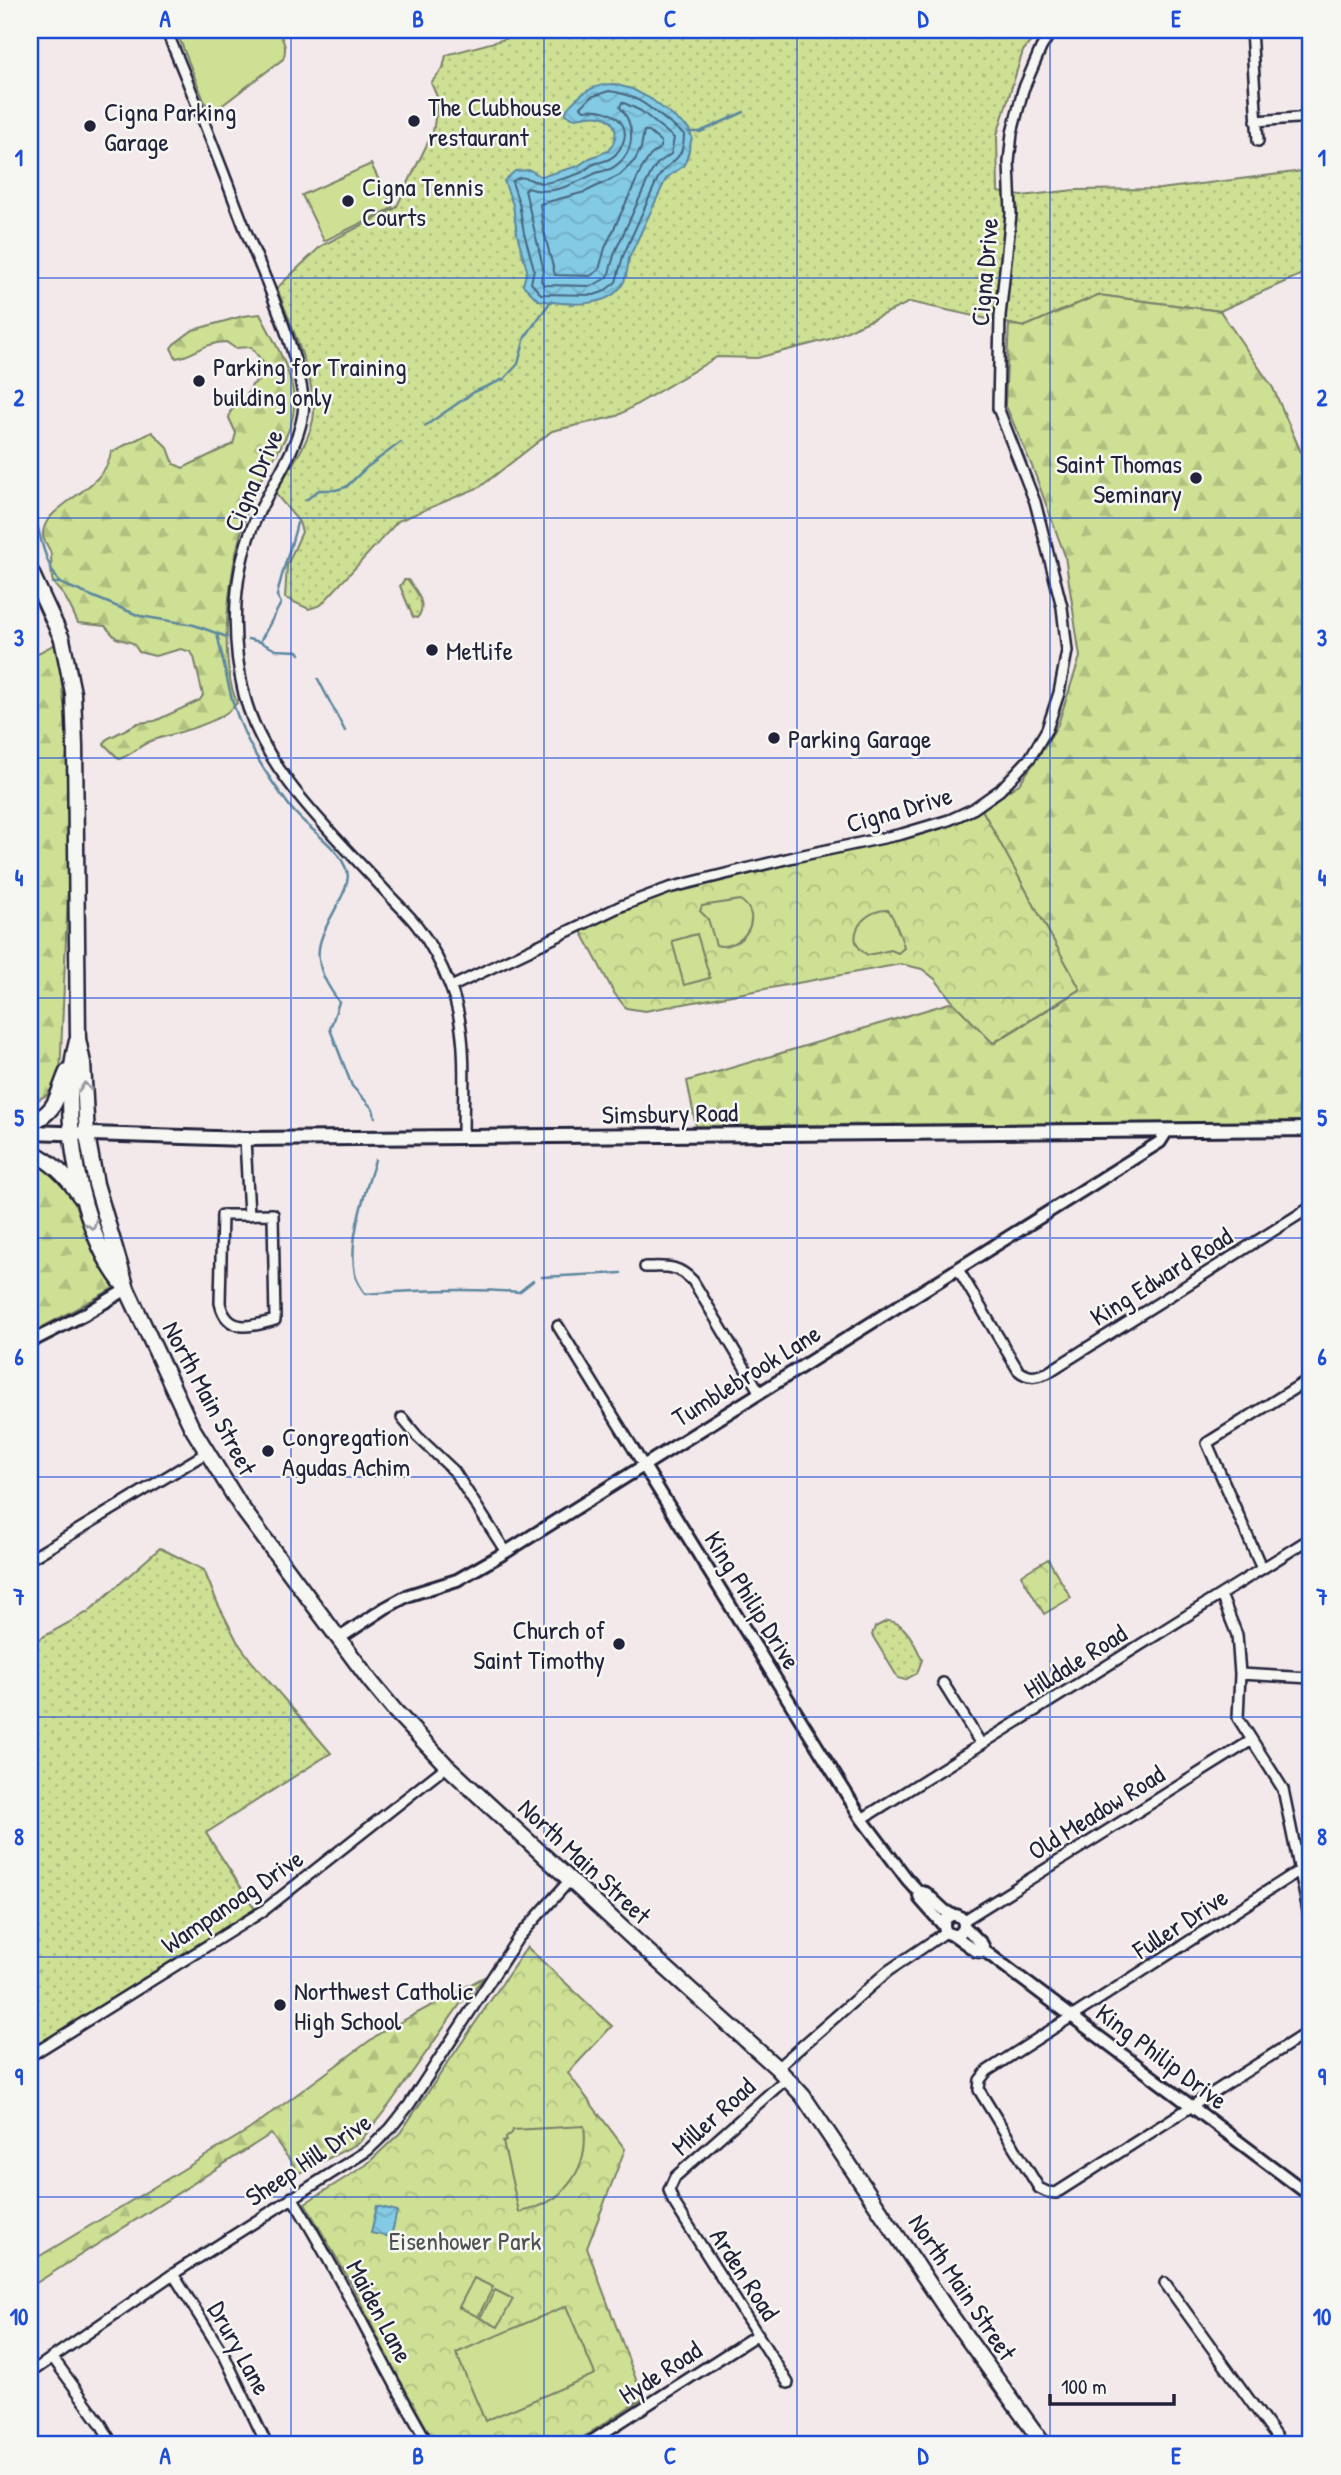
<svg xmlns="http://www.w3.org/2000/svg" width="1341" height="2475" viewBox="0 0 1341 2475" font-family="'Patrick Hand',sans-serif">
<style>
.grass{fill:url(#grass-dots);stroke:#788168;stroke-width:2}
.forest{fill:url(#forest-firs);stroke:#788168;stroke-width:2}
.park{fill:url(#park-crowns);stroke:#788168;stroke-width:2}
.garden{fill:#cde094;stroke:#788168;stroke-width:2}
.water{fill:url(#water-waves);stroke:#5c87a0;stroke-width:2}
.lines{fill:none;stroke-linecap:round;stroke-linejoin:round}
.shore{stroke:#49657f;stroke-width:2}
.stream{stroke:#5c87a0;stroke-width:2.5}
.minor-casing{stroke:#22223b;stroke-width:14}
.tertiary-casing{stroke:#22223b;stroke-width:16}
.secondary-casing{stroke:#22223b;stroke-width:18}
.primary-casing{stroke:#22223b;stroke-width:19}
.minor{stroke:#f6f6f2;stroke-width:9}
.tertiary{stroke:#f6f6f2;stroke-width:10}
.secondary{stroke:#f6f6f2;stroke-width:12}
.primary{stroke:#f6f6f2;stroke-width:14}
.oneway{stroke:#9797a0}
.grid{fill:none;stroke:#1d4ed8;stroke-width:2;stroke-opacity:0.55}
.poi-dot{fill:#22223b;stroke:#f6f6f2;stroke-width:2.5}
.labels{text-anchor:middle;dominant-baseline:central;stroke-width:5;stroke-linejoin:round;paint-order:stroke}
.poi-label{font-size:26px;fill:#22223b;stroke:#f6f6f2;text-anchor:start}
.street-label{font-size:26px;fill:#22223b;stroke:#f6f6f2}
.park-label{font-size:26px;fill:#4d5251;stroke:#f6f6f2}
.neatline{fill:none;stroke:#1d4ed8;stroke-width:2.5}
.grid-label{font-size:23px;text-anchor:middle;font-weight:bold;fill:#1d4ed8}
</style>
<defs>
<pattern id="grass-dots" width="8" height="8" patternUnits="userSpaceOnUse" patternTransform="scale(1.75)"><rect width="8" height="8" fill="#cde094"/><path d="M2 2h.1M6 6h.1" fill="none" stroke="#b0c080" stroke-width="1.8" stroke-linecap="round"/></pattern>
<pattern id="forest-firs" width="22" height="20" patternUnits="userSpaceOnUse" patternTransform="scale(1.75)"><rect width="22" height="20" fill="#cde094"/><path d="M5 1l3.5 6h-7zM16 11l3.5 6h-7z" fill="#b0c080"/></pattern>
<pattern id="park-crowns" width="20" height="18" patternUnits="userSpaceOnUse" patternTransform="scale(1.75)"><rect width="20" height="18" fill="#cde094"/><path d="M2 6a3 3 0 1 1 6 0M12 15a3 3 0 1 1 6 0" fill="none" stroke="#b0c080"/></pattern>
<pattern id="water-waves" width="16" height="10" patternUnits="userSpaceOnUse" patternTransform="scale(1.75)"><rect width="16" height="10" fill="#83cae4"/><path d="M0 5q4-4 8 0t8 0" fill="none" stroke="#71adc4"/></pattern>
</defs>
<rect width="100%" height="100%" fill="#f4e9ea"/>
<filter id="ink" filterUnits="userSpaceOnUse"><feTurbulence type="fractalNoise" baseFrequency=".0143" numOctaves="2"/><feDisplacementMap in="SourceGraphic" scale="14" xChannelSelector="R" yChannelSelector="G"/><feConvolveMatrix kernelMatrix="1 2 1 2 8 2 1 2 1" color-interpolation-filters="sRGB"/></filter>
<g filter="url(#ink)">
<path class="grass" d="M538 30H1040L1023 51 997 135 998 192 1021 196 1075 190 1160 189 1311 170V270L1220 311 1098 295 1024 327 910 302 830 339 757 358 717 357 617 416 552 431 480 487 398 521 321 605 309 609 285 598 287 565 302 532 299 522 274 492C288 471 314 437 314 411 313 373 290 323 277 288L321 246 396 208 433 132 438 99 431 83 443 68 446 55Z
M404 580H408C417 591 428 606 417 618L413 617 400 586Z
M160 1548 204 1570 217 1602 237 1641 252 1662 331 1753 206 1833 255 1909 30 2052V1644L88 1612Z
M887 1621C905 1620 916 1646 922 1660L917 1673 905 1680 898 1678 872 1635 875 1627Z"/>
<path class="forest" d="M1098 295 1220 311 1273 388 1311 475V1122L696 1126 687 1081 953 1002 994 1043 1080 990 981 808 1019 784 1041 753 1058 724 1080 657 1065 556 1032 466 1005 404 1009 324 1024 327Z
M260 314C274 341 296 376 294 408 292 438 268 463 256 489 232 541 215 650 237 703 221 724 178 732 153 740 141 744 132 755 119 759L104 744 107 739 138 723 155 721 200 700 203 695 194 657 191 652 181 649 155 656 139 652 133 643 116 638 105 626 78 623C74 615 71 607 66 599 63 593 56 588 53 582 50 574 52 563 51 555 50 547 44 543 43 536 41 504 106 492 111 452L152 432 168 448 174 464 183 468 233 444 236 433 229 418 230 412 247 395 252 385 267 375 265 365 251 347 235 348 226 342C204 342 192 357 176 358L171 348 174 344 193 330 243 316Z
M57 643 66 721 68 759V892L60 1076 47 1095 30 1104V657Z
M30 1157 35 1159 67 1187 114 1288 30 1334Z
M486 1976 461 2003 390 2104 359 2143 299 2173 271 2134 30 2287V2262L250 2129 380 2033Z"/>
<path class="park" d="M981 808 1080 989 993 1043 953 1002 935 979 922 969 901 964 645 1011 626 1008 614 993 580 929 680 889 937 830Z
M1048 1559 1071 1598 1044 1614 1021 1575Z
M527 1947 612 2026 568 2073 625 2149 587 2248 643 2398 571 2445H436L388 2358 351 2283 305 2203 366 2165 400 2133Z"/>
<path class="garden" d="M176 30H278C283 41 288 47 283 59L220 107H211L205 103Z
M371 164 393 208 324 241 302 195Z
M740 900C766 916 742 952 716 945L708 919 700 911 702 906Z
M888 910C892 913 904 944 904 948L898 953 891 950 868 955C841 941 862 909 888 910Z
M697 934 710 978 684 985 672 941Z
M584 2126C590 2170 562 2205 519 2212L503 2142 506 2141V2138L512 2133 513 2130Z
M474 2278 493 2287 478 2317 459 2307Z
M495 2290 513 2299 498 2327 480 2318Z
M566 2306 595 2374 485 2421 456 2353Z"/>
<path class="water" d="M613 84 632 89 651 99 688 128 692 137C690 145 688 160 683 166 677 172 669 173 665 181L629 258C628 266 627 278 622 285 607 310 562 304 538 300L523 285 527 270 517 234 513 205 504 181 515 171 530 170 540 176 547 175 578 166 590 158 608 151C619 139 619 120 600 116 592 114 581 118 572 118L566 114V110C578 95 594 84 613 84Z
M377 2206 397 2211 391 2237 371 2233Z"/>
<g class="lines">
<path class="shore" d="M609 91C641 94 659 117 684 134 684 163 670 158 658 178L623 256 616 282 603 292 594 295 541 294 531 283 534 269 524 233 519 203 512 182C523 172 530 182 542 183 549 183 570 177 578 174 584 172 587 168 592 165 600 161 609 162 616 154 639 127 613 106 584 110L581 107 591 97Z
M622 102 641 111 674 138 671 154 657 164 651 173 615 252 608 277 592 286 544 285 541 281 543 267 525 190 528 188C551 197 576 183 596 173 601 171 607 171 612 168 636 154 636 126 620 107Z
M644 131H648L661 142V147L650 156 642 168 605 248 599 270 590 276 555 275 543 228 540 204 585 192 620 175 635 160 641 148Z"/>
<path class="stream" d="M689 132H700L744 112
M425 426 474 392 504 379 518 364 525 337 551 301
M30 470C32 503 40 557 60 583
M306 500 319 490H336L346 487 366 468 401 442
M53 583H60L140 616 194 625 227 637
M217 634C223 658 227 683 234 706 246 744 267 776 291 808 307 829 338 845 347 871 354 892 314 930 319 959 321 976 330 989 339 1002L330 1029 352 1086 373 1109 375 1117
M248 639 260 642 276 650 298 651 300 654
M260 642 281 603 277 596C282 570 291 548 297 523
M318 679 345 731
M375 1160C365 1195 348 1238 355 1274 356 1281 361 1287 365 1294 416 1290 468 1288 519 1292L533 1281
M542 1277 621 1273"/>
<defs>
<path id="minor" d="M166 30C195 97 221 166 247 234 263 273 309 376 303 414 297 450 273 482 258 514 232 568 230 636 244 694 263 772 337 837 389 895 399 906 410 916 418 927 431 944 442 966 450 986 469 1033 463 1088 463 1137
M1251 30 1258 141
M1256 121 1311 117
M451 987 621 906 669 888 794 857 902 834 949 820 973 809 1000 790 1030 758 1047 729 1059 693 1067 651 1062 607 1035 502 998 408 1000 316 1011 214 1009 162 1012 133 1023 90 1041 48 1052 30
M245 1139 249 1215
M273 1214 275 1320C251 1327 227 1334 220 1303L222 1215Z
M645 1267C666 1267 677 1264 693 1281L760 1393
M958 1269 1018 1370C1028 1379 1036 1377 1047 1373L1311 1207
M558 1326 644 1466
M402 1418 417 1436 454 1471 506 1552
M30 1559 206 1453
M1262 1569 1207 1443 1311 1378
M1221 1595 1237 1635 1240 1674 1238 1718 1283 1789 1311 1925
M1240 1674 1311 1678
M943 1683 981 1744
M862 1819 1311 1538
M1311 1863 987 2071 980 2080 979 2090 1039 2188 1047 2192 1056 2193 1311 2030
M963 1921 1252 1740
M30 2056 263 1911 447 1766
M777 2068 888 1971 946 1932
M787 2078 675 2177 669 2190 673 2201 788 2383
M292 2197C342 2277 381 2364 429 2445
M173 2274 225 2357 267 2445
M1165 2283 1282 2445
M53 2358 101 2424 113 2445
M30 2373 173 2274 368 2150 390 2129 409 2105 518 1938 570 1880
M585 2445 758 2334"/>
<path id="tertiary" d="M30 1342 85 1314 127 1289
M644 1466 862 1819 907 1879 918 1891 926 1893 944 1910 952 1915
M338 1639 385 1608 409 1595 457 1580 506 1552 1160 1142 1167 1131
M918 1891 920 1899 943 1925
M944 1925a10 10 0 1 1 20 0a10 10 0 1 1-20 0Z
M964 1926 982 1944 986 1952 1311 2196
M955 1936 976 1951 986 1952"/>
<path id="secondary" d="M30 1132 245 1139 1311 1129"/>
<path id="primary" d="M30 570 62 639 73 693 75 746 78 1039 83 1063 87 1135 96 1184 127 1289 191 1426 241 1507 371 1682 395 1711 447 1766 636 1941 777 2068 803 2096 949 2313 1044 2445
M77 1041C58 1108 79 1236 126 1288
M30 1123C58 1111 56 1097 67 1072
M30 1151C52 1162 66 1175 80 1196"/>
</defs>
<use href="#minor" class="minor-casing"/>
<use href="#tertiary" class="tertiary-casing"/>
<use href="#secondary" class="secondary-casing"/>
<use href="#primary" class="primary-casing"/>
<use href="#minor" class="minor"/>
<use href="#tertiary" class="tertiary"/>
<use href="#secondary" class="secondary"/>
<use href="#primary" class="primary"/>
</g>
<defs><path id="oneway-chevron" d="M-2-3.5L2.5 0L-2 3.5" fill="none" stroke-width="1.6" stroke-linecap="round" stroke-linejoin="round" transform="scale(1.75)"/></defs>
<g class="oneway">
<use href="#oneway-chevron" transform="translate(85 1087) rotate(-94)"/>
<use href="#oneway-chevron" transform="translate(92 1225) rotate(68)"/>
</g>
</g>
<path class="grid" d="M291 30V2445M544 30V2445M797 30V2445M1050 30V2445M30 278H1311M30 518H1311M30 758H1311M30 998H1311M30 1238H1311M30 1477H1311M30 1717H1311M30 1957H1311M30 2197H1311"/>
<g class="poi-dot">
<circle cx="414" cy="121" r="7"/>
<circle cx="90" cy="126" r="7"/>
<circle cx="348" cy="201" r="7"/>
<circle cx="199" cy="381" r="7"/>
<circle cx="1196" cy="478" r="7"/>
<circle cx="432" cy="650" r="7"/>
<circle cx="774" cy="738" r="7"/>
<circle cx="268" cy="1451" r="7"/>
<circle cx="619" cy="1644" r="7"/>
<circle cx="280" cy="2005" r="7"/>
</g>
<g class="labels">
<g class="poi-label">
<text x="428" y="106">The Clubhouse<tspan x="428" dy="30">restaurant</tspan></text>
<text x="104" y="111">Cigna Parking<tspan x="104" dy="30">Garage</tspan></text>
<text x="362" y="186">Cigna Tennis<tspan x="362" dy="30">Courts</tspan></text>
<text x="213" y="366">Parking for Training<tspan x="213" dy="30">building only</tspan></text>
<text x="1182" y="463" text-anchor="end">Saint Thomas<tspan x="1182" dy="30">Seminary</tspan></text>
<text x="446" y="650">Metlife</text>
<text x="788" y="738">Parking Garage</text>
<text x="282" y="1436">Congregation<tspan x="282" dy="30">Agudas Achim</tspan></text>
<text x="605" y="1629" text-anchor="end">Church of<tspan x="605" dy="30">Saint Timothy</tspan></text>
<text x="294" y="1990">Northwest Catholic<tspan x="294" dy="30">High School</tspan></text>
</g>
<g class="street-label">
<text transform="translate(984 272) rotate(-85)">Cigna Drive</text>
<text transform="translate(253 480) rotate(-66)">Cigna Drive</text>
<text transform="translate(899 809) rotate(-16)">Cigna Drive</text>
<text transform="translate(670 1113) rotate(-1)">Simsbury Road</text>
<text transform="translate(1161 1276) rotate(-32)">King Edward Road</text>
<text transform="translate(746 1375) rotate(-32)">Tumblebrook Lane</text>
<text transform="translate(210 1398) rotate(62)">North Main Street</text>
<text transform="translate(753 1600) rotate(58)">King Philip Drive</text>
<text transform="translate(1075 1661) rotate(-32)">Hilldale Road</text>
<text transform="translate(1096 1812) rotate(-32)">Old Meadow Road</text>
<text transform="translate(585 1861) rotate(43)">North Main Street</text>
<text transform="translate(232 1901) rotate(-34)">Wampanoag Drive</text>
<text transform="translate(1180 1923) rotate(-33)">Fuller Drive</text>
<text transform="translate(1162 2056) rotate(37)">King Philip Drive</text>
<text transform="translate(713 2116) rotate(-42)">Miller Road</text>
<text transform="translate(308 2159) rotate(-34)">Sheep Hill Drive</text>
<text transform="translate(745 2274) rotate(57)">Arden Road</text>
<text transform="translate(963 2287) rotate(56)">North Main Street</text>
<text transform="translate(380 2311) rotate(62)">Maiden Lane</text>
<text transform="translate(240 2348) rotate(61)">Drury Lane</text>
<text transform="translate(660 2372) rotate(-33)">Hyde Road</text>
</g>
<g class="park-label">
<text x="465" y="2240">Eisenhower Park</text>
</g>
</g>
<rect width="1341" height="2475" fill="none" stroke="#f6f6f2" stroke-width="77"/>
<path d="M1050 2394v10h124v-10" fill="none" stroke="#22223b" stroke-width="3.5"/>
<text x="1061" y="2394" font-size="21" fill="#22223b" stroke="#f6f6f2" stroke-width="5" paint-order="stroke">100 m</text>
<rect x="38" y="38" width="1264" height="2398" class="neatline"/>
<g class="grid-label">
<text x="165" y="27">A</text>
<text x="418" y="27">B</text>
<text x="670" y="27">C</text>
<text x="923" y="27">D</text>
<text x="1176" y="27">E</text>
<text x="19" y="166">1</text>
<text x="1322" y="166">1</text>
<text x="19" y="406">2</text>
<text x="1322" y="406">2</text>
<text x="19" y="646">3</text>
<text x="1322" y="646">3</text>
<text x="19" y="886">4</text>
<text x="1322" y="886">4</text>
<text x="19" y="1126">5</text>
<text x="1322" y="1126">5</text>
<text x="19" y="1365">6</text>
<text x="1322" y="1365">6</text>
<text x="19" y="1605">7</text>
<text x="1322" y="1605">7</text>
<text x="19" y="1845">8</text>
<text x="1322" y="1845">8</text>
<text x="19" y="2085">9</text>
<text x="1322" y="2085">9</text>
<text x="19" y="2325">10</text>
<text x="1322" y="2325">10</text>
<text x="165" y="2464">A</text>
<text x="418" y="2464">B</text>
<text x="670" y="2464">C</text>
<text x="923" y="2464">D</text>
<text x="1176" y="2464">E</text>
</g>
</svg>
